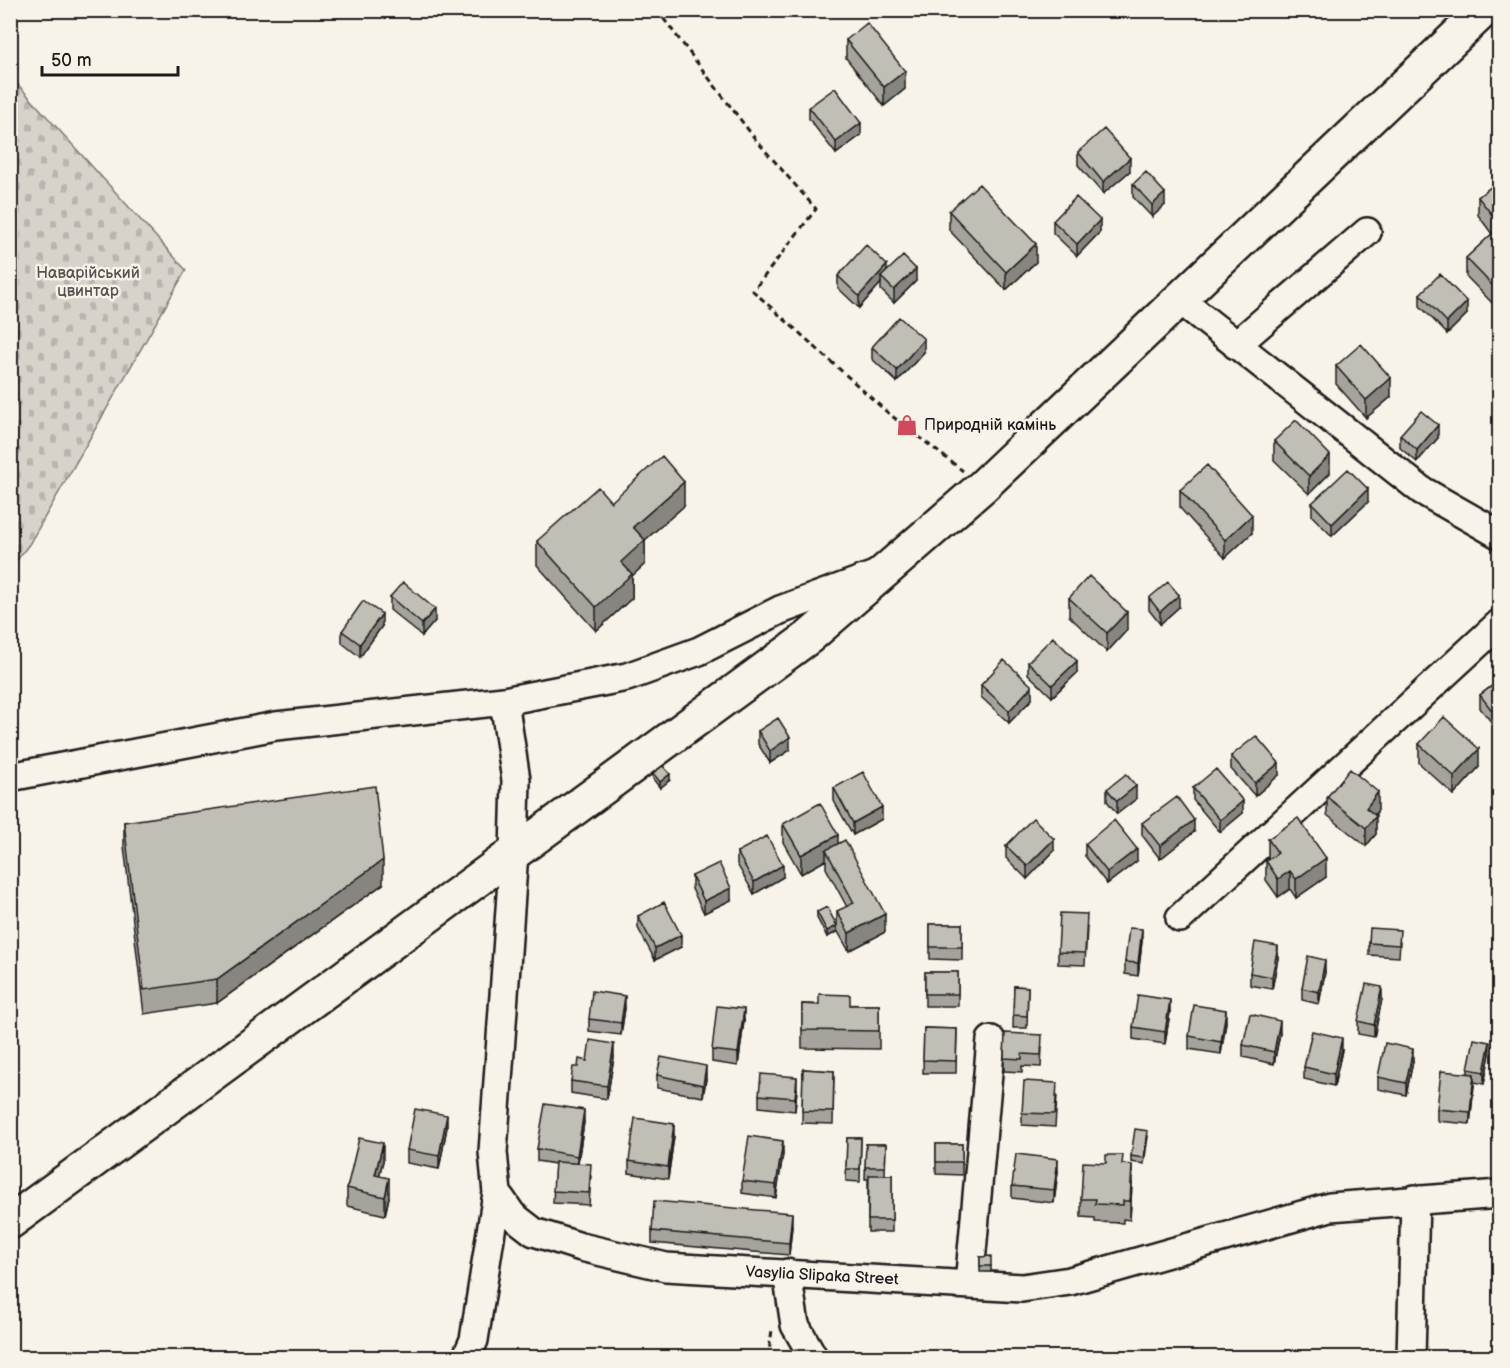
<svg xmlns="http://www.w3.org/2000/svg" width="1510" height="1368" viewBox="0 0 1510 1368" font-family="'Balsamiq Sans',sans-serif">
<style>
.cemetery{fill:url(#cemetery-stones);stroke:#7a7874;stroke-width:1.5}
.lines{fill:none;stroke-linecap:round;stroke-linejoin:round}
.minor-casing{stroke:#1c1c1c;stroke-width:32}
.major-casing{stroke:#1c1c1c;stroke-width:38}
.path{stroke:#1c1c1c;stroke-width:3;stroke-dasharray:6 4.5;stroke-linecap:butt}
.minor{stroke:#f7f3e8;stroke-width:27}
.major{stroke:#f7f3e8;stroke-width:33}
.wall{fill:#a5a39c;stroke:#1c1c1c;stroke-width:1.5}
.shaded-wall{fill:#86857f;stroke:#1c1c1c;stroke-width:1.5}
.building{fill:#c0beb5;stroke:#1c1c1c;stroke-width:1.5}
.labels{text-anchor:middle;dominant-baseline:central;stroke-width:5;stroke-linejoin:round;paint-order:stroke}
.park-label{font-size:16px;fill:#545351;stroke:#f7f3e8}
.poi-label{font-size:16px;fill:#1c1c1c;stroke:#f7f3e8;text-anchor:start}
.street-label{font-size:16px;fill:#1c1c1c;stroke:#f7f3e8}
</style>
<defs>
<pattern id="cemetery-stones" width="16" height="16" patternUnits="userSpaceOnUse" patternTransform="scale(1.5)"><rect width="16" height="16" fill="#d7d3cb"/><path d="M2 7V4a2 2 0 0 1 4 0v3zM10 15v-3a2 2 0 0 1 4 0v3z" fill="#b8b5ae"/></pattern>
</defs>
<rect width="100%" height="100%" fill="#f7f3e8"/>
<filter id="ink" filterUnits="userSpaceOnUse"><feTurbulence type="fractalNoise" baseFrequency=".0167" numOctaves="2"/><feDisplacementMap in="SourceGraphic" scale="12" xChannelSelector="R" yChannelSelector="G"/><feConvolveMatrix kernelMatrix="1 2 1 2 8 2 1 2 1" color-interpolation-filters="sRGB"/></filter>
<g filter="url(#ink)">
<path class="cemetery" d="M11 77 186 270 30 543 11 568Z"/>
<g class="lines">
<defs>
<path id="minor" d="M1180 300 1421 490 1500 535
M1236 345 1367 232
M504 701 516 780 514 852 493 1152 497 1193 512 1215 534 1232 581 1247 666 1267 1022 1288 1070 1281 1330 1207 1500 1194
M10 777 276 726 504 701 627 677 699 651 780 610 875 575
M1180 918 1500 623
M787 1273 795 1325 814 1358
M969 1285 991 1040
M466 1358 474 1340 497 1193
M1411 1358 1415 1199"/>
<path id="major" d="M10 1222 809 637 983 486 1484 10"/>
</defs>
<use href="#minor" class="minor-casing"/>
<use href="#major" class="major-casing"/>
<path class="path" d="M657 10 756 140 816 209 753 291 888 413 963 471
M768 1358 772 1330"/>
<use href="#minor" class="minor"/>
<use href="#major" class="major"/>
</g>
<path class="wall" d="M846 40 905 89 884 106 846 58Z
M809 107 861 135 836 154 809 119Z
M1078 152 1130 171 1103 194 1078 165Z
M1500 180V306L1497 308 1466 276V258L1492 234 1478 215V197Z
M1133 184 1165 205 1152 217 1133 197Z
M949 211 1036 262 1006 290 949 230Z
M1053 221 1100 232 1077 256 1053 233Z
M887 271 916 281 894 303 881 290V283L859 308 838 288V276Z
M1420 294 1467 314 1447 334 1420 306Z
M872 347 924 352 897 382 872 359Z
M1336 366 1391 397 1366 418 1336 384Z
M1400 435 1438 438 1417 462 1400 448Z
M1274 441 1330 473 1309 494 1274 460Z
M1180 490 1252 533 1225 558 1180 508Z
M611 502 684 506 645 540V564L632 576V598L596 631 537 565V541Z
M1368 502 1332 536 1312 516V503Z
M390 597 435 621 422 636 390 610Z
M1069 598 1127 630 1107 652 1069 616Z
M1149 598 1179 607 1160 624 1149 610Z
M382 626 360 657 342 643V631Z
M1028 662 1077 673 1052 697 1028 674Z
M1499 680 1500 733 1480 708V695Z
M981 685 1032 699 1009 723 981 697Z
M758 731 790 750 770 763 758 744Z
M1419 744 1479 767 1454 795 1419 763Z
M1231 756 1279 775 1255 796 1231 769Z
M653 773 670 780 660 788 653 779Z
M834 788 882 819 853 835 834 801Z
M1193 788 1243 813 1220 832 1193 800Z
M1107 789 1136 799 1117 814 1107 801Z
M1327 797 1378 810 1375 815 1376 834 1366 846 1327 815Z
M124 822 383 884 217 1003 144 1014 124 846Z
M1142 823 1194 832 1160 859 1142 835Z
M783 824 838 844 885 932 849 951 837 930V911L847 907 826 868V860L801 874 783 842Z
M1268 839 1326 877 1296 898 1290 889 1278 897 1266 880V861L1269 859 1268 857Z
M1085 844 1137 861 1107 884 1085 856Z
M1006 846 1054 851 1027 879 1006 858Z
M737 852 783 877 754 894 737 864Z
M692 876 731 900 704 913 692 889Z
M817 912 837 932 827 937 817 918Z
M638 916 681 947 655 960 638 928Z
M930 924H962V960L930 959Z
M1087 927 1085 965 1058 964V952Z
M1142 941 1138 976 1125 974V962Z
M1400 942 1399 957 1369 955V943Z
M1278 958 1272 989 1250 985V973Z
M925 972H958V1006H925Z
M1325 972 1319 1004 1302 1000V988Z
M1014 986 1028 987 1027 1028H1013Z
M1382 999 1374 1037 1358 1034V1021Z
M802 1004 879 1005V1049L802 1048Z
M625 1008 621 1035 589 1031V1019Z
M1170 1012 1165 1044 1133 1039V1027Z
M744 1021 738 1066 712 1062V1050Z
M1226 1022 1221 1054 1189 1049V1036Z
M924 1028 957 1029 956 1073H923Z
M1280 1033 1274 1064 1243 1057V1045Z
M1042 1047 1041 1067 1022 1066V1072L1004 1071V1058Z
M1342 1050 1334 1086 1304 1079V1067Z
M1490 1054 1484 1084 1474 1082 1470 1124 1437 1121V1109L1468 1074V1069Z
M614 1057 607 1099 571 1093V1081L578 1067 587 1061Z
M1413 1061 1406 1095 1378 1089V1077Z
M803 1069 834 1071 833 1124 802 1123Z
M657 1075 706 1079 703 1097 657 1088Z
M797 1089 795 1111 759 1107V1095Z
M1057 1096 1055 1127 1022 1125V1113Z
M584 1122 578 1163 591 1176 589 1205 553 1203 555 1164 537 1161V1149Z
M447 1127 439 1169 407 1163V1150Z
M674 1136 668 1179 629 1173V1161Z
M1148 1137 1144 1164 1131 1162V1156Z
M847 1138H861L860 1182 846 1181Z
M866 1144H886L885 1175H892V1232H868V1179H865Z
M936 1144H962V1175L936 1174Z
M783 1154 776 1198 742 1193V1181Z
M383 1161 379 1176 389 1197 385 1215 347 1206V1188Z
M1123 1164 1132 1183 1130 1220 1123 1219V1223L1095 1222V1218L1081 1217V1199Z
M1058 1171 1054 1203 1012 1198V1186Z
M792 1226 789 1255 652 1243V1231Z
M980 1257 991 1266V1272H980Z"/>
<path class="shaded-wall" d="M905 71V89L884 106V87Z
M861 123V135L836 154V142Z
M1130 158V171L1103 194V182Z
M1165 193V205L1152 217V205Z
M1100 220V232L1077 256V244Z
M1036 244V262L1006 290V272Z
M887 265V277H881V283L859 308V296Z
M916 269V281L894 303V290Z
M1500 288V306L1497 308V290Z
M1467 302V314L1447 334V322Z
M924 339V352L897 382V370Z
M1391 378V397L1366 418V400Z
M1438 425V438L1417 462V450Z
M1330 455V473L1309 494V476Z
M684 482V506L645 540V564L632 576V598L596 631V607L621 562 633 527Z
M1368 489V502L1332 536V524Z
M1252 515V533L1225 558V540Z
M1179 595V607L1160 624V612Z
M435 609V621L422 636V624Z
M1127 612V630L1107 652V633Z
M382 614V626L360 657V644Z
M1077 661V673L1052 697V685Z
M1032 686V699L1009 723V711Z
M790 737V750L770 763V751Z
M1479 749V767L1454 795V776Z
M1279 763V775L1255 796V783Z
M670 774V780L660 788V782Z
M1136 786V799L1117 814V801Z
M1378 792V810L1366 826V808Z
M1243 801V813L1220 832V820Z
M882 807V819L853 835V823Z
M1376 816V834L1366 846V828Z
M1194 820V832L1160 859V846Z
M838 835V853L826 850V860L801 874V855Z
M1054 839V851L1027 879V866Z
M1137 849V861L1107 884V872Z
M1326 858V877L1296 898V879Z
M383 860V884L217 1003V979Z
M783 865V877L754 894V882Z
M1290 871V889L1278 897V879Z
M731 888V900L704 913V901Z
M885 914V932L849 951V933Z
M837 926V932L827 937V931Z
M1142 929V941L1138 976V963Z
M681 935V947L655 960V948Z
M1278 946V958L1272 989V977Z
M1325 960V972L1319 1004V992Z
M1382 987V999L1374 1037V1025Z
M625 996V1008L621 1035V1023Z
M1170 1000V1012L1165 1044V1032Z
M744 1009V1021L738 1066V1053Z
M1226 1010V1022L1221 1054V1042Z
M1280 1021V1033L1274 1064V1052Z
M1342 1038V1050L1334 1086V1074Z
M1490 1042V1054L1484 1084V1072Z
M614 1044V1057L607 1099V1086Z
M1413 1049V1061L1406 1095V1083Z
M706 1066V1079L703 1097V1085Z
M1474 1074V1086L1470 1124V1112Z
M797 1077V1089L795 1111V1098Z
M584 1110V1122L577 1168V1156Z
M447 1115V1127L439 1169V1156Z
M674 1124V1136L668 1179V1167Z
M783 1141V1154L776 1198V1185Z
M383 1143V1161L375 1193V1175Z
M1058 1159V1171L1054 1203V1190Z
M1132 1165V1183L1130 1220V1201Z
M389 1178V1197L385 1215V1197Z
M792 1213V1226L789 1255V1243Z"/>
<path class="building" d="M867 23 905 71 884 87 846 40Z
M835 88 861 123 836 142 809 107Z
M1104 129 1130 158 1103 182 1078 152Z
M1146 172 1165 193 1152 205 1133 184Z
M1500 180V225L1478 197Z
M979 184 1036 244 1006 272 949 211Z
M1076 197 1100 220 1077 244 1053 221Z
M1497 229 1500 232V288L1497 290 1466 258Z
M866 245 887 265 859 296 838 276Z
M903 256 916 269 894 290 881 277Z
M1440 274 1467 302 1447 322 1420 294Z
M899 317 924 339 897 370 872 347Z
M1361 344 1391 378 1366 400 1336 366Z
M1421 411 1438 425 1417 450 1400 435Z
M1296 420 1330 455 1309 476 1274 441Z
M662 456 684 482 633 527 645 540 621 562 632 574 596 607 537 541 598 487 611 502Z
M1207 465 1252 515 1225 540 1180 490Z
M1348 469 1368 489 1332 524 1312 503Z
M1089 576 1127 612 1107 633 1069 598Z
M403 582 435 609 422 624 390 597Z
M1168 582 1179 595 1160 612 1149 598Z
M363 601 382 614 360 644 342 631Z
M1053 637 1077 661 1052 685 1028 662Z
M1004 660 1032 686 1009 711 981 685Z
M1500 680V721L1480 695Z
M1444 717 1479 749 1454 776 1419 744Z
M778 718 790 737 770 751 758 731Z
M1256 736 1279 763 1255 783 1231 756Z
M663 766 670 774 660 782 653 773Z
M1216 769 1243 801 1220 820 1193 788Z
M1350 769 1378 792 1366 808 1376 816 1366 828 1327 797Z
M863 772 882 807 853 823 834 788Z
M1126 774 1136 786 1117 801 1107 789Z
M375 786 383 860 217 979 144 990 124 822Z
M1177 797 1194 820 1160 846 1142 823Z
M820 803 838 835 801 855 783 824Z
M1033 818 1054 839 1027 866 1006 846Z
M1298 818 1326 858 1296 879 1290 871 1278 879 1266 861 1278 853 1268 839Z
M1114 820 1137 849 1107 872 1085 844Z
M767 836 783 865 754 882 737 852Z
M845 840 885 914 849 933 837 911 854 903 826 850Z
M719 863 731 888 704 901 692 876Z
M664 902 681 935 655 948 638 916Z
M827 907 837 926 827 931 817 912Z
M1060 913 1087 914 1085 953 1058 952Z
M930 924H962V947H930Z
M1129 928 1142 929 1138 963 1125 962Z
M1370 928 1400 930 1399 945 1369 943Z
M1255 942 1278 946 1272 977 1250 973Z
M1308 956 1325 960 1319 992 1302 988Z
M925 972H958V994H925Z
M1366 984 1382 987 1374 1025 1358 1021Z
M1014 986 1028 987 1027 1016 1013 1015Z
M592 991 625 996 621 1023 589 1019Z
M819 994 850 995V1005H879V1031L802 1030V1004L819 1005Z
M1138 995 1170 1000 1165 1032 1133 1027Z
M1194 1005 1226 1010 1221 1042 1189 1036Z
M717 1006 744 1009 738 1053 712 1050Z
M1250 1014 1280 1021 1274 1052 1243 1045Z
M924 1028 957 1029 956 1061 923 1060Z
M1312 1031 1342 1038 1334 1074 1304 1067Z
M1005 1033 1042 1035 1041 1055 1022 1054V1059L1004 1058Z
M1474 1039 1490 1042 1484 1072 1468 1069Z
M590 1040 614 1044 607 1086 571 1081 573 1067H578L579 1059 587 1061Z
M1385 1043 1413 1049 1406 1083 1378 1077Z
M661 1057 706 1066 703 1085 657 1075Z
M803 1069 834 1071 833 1112 802 1111Z
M1441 1071 1474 1074 1470 1112 1437 1109Z
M761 1074 797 1077 795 1098 759 1095Z
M1024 1081 1057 1083 1055 1114 1022 1113Z
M545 1104 584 1110 577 1156 537 1149Z
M415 1109 447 1115 439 1156 407 1150Z
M635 1118 674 1124 668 1167 629 1161Z
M1135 1129 1148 1131 1144 1158 1131 1156Z
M749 1136 783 1141 776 1185 742 1181Z
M359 1138 383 1143 375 1175 389 1178 385 1197 347 1188Z
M847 1138H861L860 1169H846Z
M866 1144H886L885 1167H865Z
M936 1144H962V1162H936Z
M1016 1154 1058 1159 1054 1190 1012 1186Z
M1106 1155H1123L1122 1164 1132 1165 1130 1201H1123V1205L1095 1204 1096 1199H1081L1083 1162 1106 1163Z
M555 1162 591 1164 589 1193 553 1191Z
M869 1175H892V1220H868Z
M654 1201 792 1213 789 1243 652 1231Z
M991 1256V1266H980V1257Z
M281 1355 298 1357V1358H280Z"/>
</g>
<defs>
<symbol id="shop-bare" viewBox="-9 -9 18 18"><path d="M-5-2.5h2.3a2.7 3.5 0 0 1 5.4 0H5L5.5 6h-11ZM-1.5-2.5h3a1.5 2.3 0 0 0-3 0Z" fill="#d1495b" stroke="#f7f3e8" stroke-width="2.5" paint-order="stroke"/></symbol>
</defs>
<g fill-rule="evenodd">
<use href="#shop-bare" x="892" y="410" width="30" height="30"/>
</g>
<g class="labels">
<g class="park-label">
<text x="88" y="273">Наварійський<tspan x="88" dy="18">цвинтар</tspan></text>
</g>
<g class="poi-label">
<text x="924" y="425">Природній камінь</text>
</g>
<g class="street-label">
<text transform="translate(822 1276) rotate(3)">Vasylia Slipaka Street</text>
</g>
</g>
<rect width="1510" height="1368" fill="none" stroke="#f7f3e8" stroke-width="36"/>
<rect x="18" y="18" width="1474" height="1332" fill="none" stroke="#1c1c1c" stroke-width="2" filter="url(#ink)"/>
<path d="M42 66v9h136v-9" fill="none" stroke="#1c1c1c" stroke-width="3"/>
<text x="51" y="66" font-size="18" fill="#1c1c1c" stroke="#f7f3e8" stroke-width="4.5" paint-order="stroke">50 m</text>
</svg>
